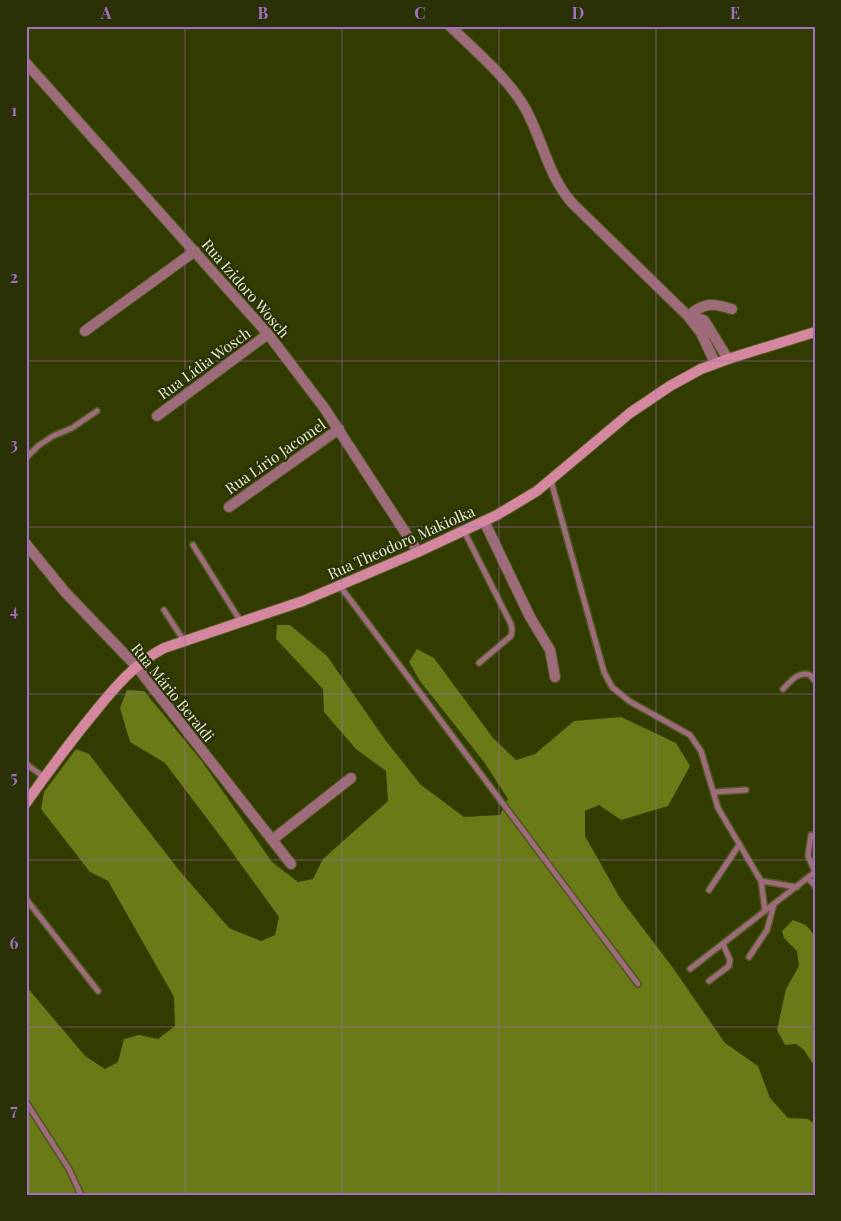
<svg xmlns="http://www.w3.org/2000/svg" width="841" height="1221" viewBox="0 0 841 1221" font-family="'Playfair Display',serif">
<style>
.forest{fill:#697a17}
.lines{fill:none;stroke-linecap:round;stroke-linejoin:round}
.lane-casing{stroke:#505921;stroke-width:8}
.street-casing{stroke:#505921;stroke-width:12}
.secondary-casing{stroke:#505921;stroke-width:12}
.lane{stroke:#9d6b7a;stroke-width:5}
.street{stroke:#9d6b7a;stroke-width:10}
.secondary{stroke:#d687a0;stroke-width:10}
.grid{fill:none;stroke:#a170c5;stroke-width:1;stroke-opacity:0.55}
.labels{text-anchor:middle;dominant-baseline:central;stroke-width:4.5;stroke-linejoin:round;paint-order:stroke}
.street-label{font-size:15px;fill:#e7efd1;stroke:#2a3106}
.neatline{fill:none;stroke:#a170c5;stroke-width:2}
.grid-label{font-size:16px;text-anchor:middle;font-weight:bold;fill:#a170c5}
</style>
<rect width="100%" height="100%" fill="#333c00"/>
<path class="forest" d="M277 625H290L327 656 386 741 421 785 464 817 500 815 508 799 484 762 420 681 409 662 417 649 434 658 493 738 516 760 535 754 574 721 621 717 676 743 690 766 668 806 621 820 599 805 585 811V836L620 898 673 968 725 1043 758 1066 770 1098 788 1118 808 1119 815 1124V1195H26V986L85 1056 105 1069 118 1062 124 1039 139 1035 158 1039 175 1026 174 997 108 881 90 872 41 809 44 792 76 749 89 754 178 869 229 928 261 941 275 935 279 917 224 841 165 763 130 742 120 708 127 690 144 691 201 760 272 862 298 882 313 879 323 859 388 801 386 771 356 749 324 712 323 689 276 639Z
M793 920 806 925 815 936V1067L804 1050 796 1044 785 1045 777 1030 786 989 799 966 797 951 784 938 782 931Z"/>
<g class="lines">
<defs>
<path id="lane" d="M26 458 38 446 53 436 72 428 97 411
M551 481 604 672 612 687 629 701 690 735 701 751 718 808 761 881 765 911
M464 531 511 624 512 630 511 636 479 663
M193 545 241 622
M340 586 638 984
M164 610 184 641
M783 689C791 681 798 671 810 675L815 681
M26 764 44 777
M714 792 746 790
M811 835 808 856 815 872
M808 878 815 886
M761 881 797 887
M709 890 739 845
M26 899 98 991
M749 957 767 930 774 904
M690 969 815 872
M709 981 729 966 730 960 723 944
M26 1102 69 1169 81 1195"/>
<path id="street" d="M450 26C474 50 509 79 525 108 543 140 547 174 572 203L688 316 701 333 715 363
M26 63 268 334 325 409 418 552
M688 316 704 320 728 359
M688 316C705 302 712 303 732 309
M85 331 195 251
M157 416 268 334
M229 507 339 429
M484 521 530 617 550 650 555 677
M26 544 65 592 136 666 291 864
M272 840 351 778"/>
<path id="secondary" d="M26 803C48 772 70 742 94 713 114 688 135 663 164 648L303 601 418 552 497 515 537 491 630 413 670 386 701 369 728 359 815 332"/>
</defs>
<use href="#lane" class="lane-casing"/>
<use href="#street" class="street-casing"/>
<use href="#secondary" class="secondary-casing"/>
<use href="#lane" class="lane"/>
<use href="#street" class="street"/>
<use href="#secondary" class="secondary"/>
</g>
<path class="grid" d="M185 26V1195M342 26V1195M499 26V1195M656 26V1195M26 194H815M26 361H815M26 527H815M26 694H815M26 860H815M26 1027H815"/>
<g class="labels">
<g class="street-label">
<text transform="translate(246 288) rotate(49)">Rua Izidoro Wosch</text>
<text transform="translate(204 363) rotate(-36)">Rua Lídia Wosch</text>
<text transform="translate(275 456) rotate(-35)">Rua Lírio Jacomel</text>
<text transform="translate(401 542) rotate(-24)">Rua Theodoro Makiolka</text>
<text transform="translate(173 692) rotate(51)">Rua Mário Beraldi</text>
</g>
</g>
<rect width="841" height="1221" fill="none" stroke="#2a3106" stroke-width="55"/>
<rect x="28" y="28" width="786" height="1166" class="neatline"/>
<g class="grid-label">
<text x="106" y="19">A</text>
<text x="263" y="19">B</text>
<text x="420" y="19">C</text>
<text x="578" y="19">D</text>
<text x="735" y="19">E</text>
<text x="14" y="116">1</text>
<text x="14" y="283">2</text>
<text x="14" y="450">3</text>
<text x="14" y="616">4</text>
<text x="14" y="783">5</text>
<text x="14" y="949">6</text>
<text x="14" y="1116">7</text>
</g>
</svg>
